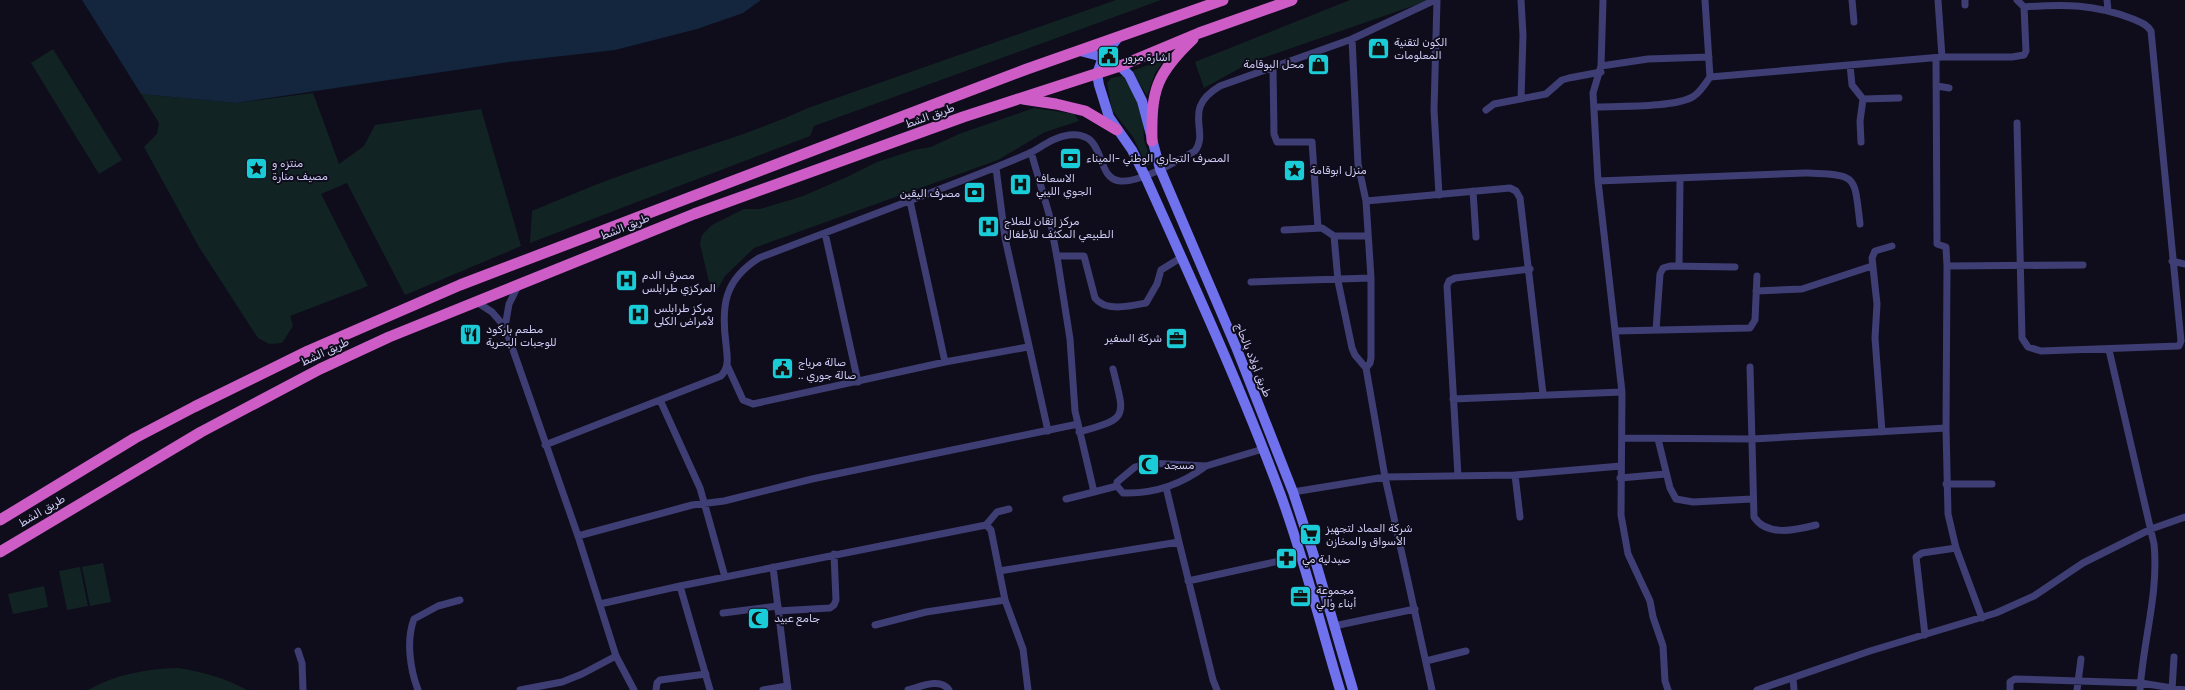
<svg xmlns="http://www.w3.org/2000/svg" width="2185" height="690" viewBox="0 0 2185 690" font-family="Rubik,'Noto Sans Arabic',sans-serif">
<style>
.green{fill:#112423}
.water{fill:#13263e}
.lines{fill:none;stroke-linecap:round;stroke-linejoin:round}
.minor{stroke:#3e3e74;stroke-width:7}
.secondary{stroke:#7071ed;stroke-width:10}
.trunk{stroke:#ce5cc7;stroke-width:11}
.labels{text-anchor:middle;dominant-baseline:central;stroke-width:4;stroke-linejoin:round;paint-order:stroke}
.poi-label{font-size:11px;fill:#d1cdf9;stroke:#0f0d1b;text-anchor:start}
.street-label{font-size:11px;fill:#d1cdf9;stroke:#0f0d1b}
</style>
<rect width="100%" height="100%" fill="#0f0d1b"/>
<path class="green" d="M1116 0H1161L814 126 810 136 530 243 532 211C559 200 586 188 614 178 678 154 745 137 808 108Z
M1350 0H1430L1251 62 1204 88 1195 62Z
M53 49 122 160 99 174 31 63Z
M1165 59 1155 73 1147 96 1132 71Z
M1123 76 1136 96 1143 120 1144 140 1152 163 1147 166 1133 137 1112 110 1107 83 1111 78Z
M313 93 339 164 364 146 375 125 481 109 521 246 405 295 347 183 321 194 368 286 290 316 293 326 282 343 269 344 258 338 199 247 144 147 157 134 159 123 141 94 236 103Z
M1034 108 1074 114 1079 121 1045 132 998 160 754 248 725 276 717 290H711L700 244 702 235 712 225 744 209H760L803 196 849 176 877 162 914 150 931 147 959 134Z
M103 563 111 602 90 606 82 567Z
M80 567 88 606 67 610 59 571Z
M44 586 48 607 13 614 8 594Z
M178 668C203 672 225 678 247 690H88C116 674 146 669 178 668Z"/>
<path class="water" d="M82 0H761L743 13 697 29 615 50 509 62 236 103 141 94Z"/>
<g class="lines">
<path class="minor" d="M1437 0 1434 110 1439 195
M1521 0 1523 35 1521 99
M1603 0 1601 66 1593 93 1598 181 1622 392 1621 515 1628 554 1650 601 1653 617 1663 646 1665 681 1668 690
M1852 0 1854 22
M1938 0 1942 57
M1965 0V5
M2107 0 2108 10
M1352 39 1358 164 1366 201 1371 278V358L1370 363 1366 368 1385 477 1432 690
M1936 58 1937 244 1946 247 1947 266 1946 428 1948 514 1956 548 1982 618
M1850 65 1852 85 1863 99 1860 121 1861 142
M1601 66 1648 59 1709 57
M1273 68 1274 134 1277 142H1312L1318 228
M1710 77 1942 57H2012L2024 55 2026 51 2024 7 2017 0
M1937 86 1949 88
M1863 99 1899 98
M1594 107C1618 106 1676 108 1694 96 1701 91 1705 84 1710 77L1705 0
M1486 110 1494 104 1546 94 1562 80 1569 78 1601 72
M2017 123 2022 338 2028 347 2041 351 2179 346 2181 341 2151 31C2147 24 2140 22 2133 19 2095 4 2064 4 2024 7
M1031 152 1049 214 1058 263 1070 339 1075 411 1094 492 1117 486
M996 168 1005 238 1048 431
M1598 181 1805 173C1858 175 1854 174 1860 224
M1473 191 1476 237
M910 201 945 362
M1366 201 1510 188 1516 191 1520 198 1543 394
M1284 230 1322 228 1334 236H1367
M825 233 858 382
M1334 236 1338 281 1352 348 1355 355 1366 368
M1057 256H1084L1095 298C1105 312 1131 306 1146 303L1157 284 1161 270 1182 257
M2172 261 2185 264
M1679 266 1680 179
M1947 266 2083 265
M1251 282 1371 278
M1756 291 1802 289 1872 266
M475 301 492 312 505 327 578 536 616 656 634 690
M505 327 509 304 518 286
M1656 330 1660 274 1663 268 1670 266 1735 267
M1616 331 1750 328 1755 320 1757 276
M2109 350 2154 544C2159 593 2143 641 2140 690
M727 365 743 400 753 404 945 362 1028 347
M1750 367 1754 517C1767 537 1796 530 1816 525
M1453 399 1622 392
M660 400 700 488 725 577
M1079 432C1129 418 1125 418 1113 369
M1882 432 1875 338 1877 304 1872 258 1875 251 1892 246
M1623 438 1752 439 1946 428
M1658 439 1670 488 1676 499 1693 502 1752 499
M545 445 721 376C730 366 727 356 726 344 721 306 724 280 759 258 837 228 916 199 994 168 1006 163 1019 158 1030 153 1043 146 1054 137 1069 135 1108 130 1094 179 1120 181 1140 183 1177 161 1195 151 1210 131 1181 109 1220 86L1352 39 1435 0
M1515 475 1520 517
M1458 476 1447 286 1449 281 1455 278 1530 269
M1620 478 1666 474
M1946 484H1992
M1117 486V482L1135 467 1149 463 1206 466 1263 449
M1117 486 1123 493C1153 494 1182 484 1206 466
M1166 487 1179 542
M1293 492 1385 477 1515 475 1621 466
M1066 499 1094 492
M986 525 997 512 1009 509
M578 536 692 505 724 501 812 479 1078 424
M773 567 788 690
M999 571 1179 542 1213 680 1217 690
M1188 581 1302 556
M680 586 710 690
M600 604 680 586 986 525 991 530 1005 600 1023 649 1028 690
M778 611 830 608 834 605 836 600 834 554
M723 613 778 606
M875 625 926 612 1005 600
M1334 626 1415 609
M1925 635 1916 557 1922 553 1956 548
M298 651 302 663 303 690
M1426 661 1466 651
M1793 678 1794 690
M418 690C410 669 406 640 414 619L438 606 460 600
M520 690 562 682 582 674 616 656
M656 690 657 683 660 680 706 674
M763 690 787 686
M908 690C920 687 940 677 949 690
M1757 690 1870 651 1996 613 2034 596 2083 563 2151 529 2185 517
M2010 690V682L2015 679 2141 683 2185 690
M2077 690 2081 659
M2172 690 2174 657"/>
<path class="secondary" d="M1117 39 1103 57 1097 74 1099 85 1109 117 1132 150 1145 176C1192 281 1240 385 1280 493 1304 558 1320 624 1340 690
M1080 51 1103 57 1120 66 1129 75 1142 101 1160 169 1236 347 1293 492 1313 553 1353 690"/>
<path class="trunk" d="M1023 99 1056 104 1085 111 1117 130
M1152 141C1151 90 1156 74 1193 39
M0 520 135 438 194 407 308 351 460 285 1027 69 1223 0
M0 552 201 432 320 369 389 337 694 214 963 117 1120 66 1199 33 1292 0"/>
</g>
<defs>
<symbol id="shop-square" viewBox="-11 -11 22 22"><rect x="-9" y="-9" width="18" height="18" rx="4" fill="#1acbd8" stroke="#0f0d1b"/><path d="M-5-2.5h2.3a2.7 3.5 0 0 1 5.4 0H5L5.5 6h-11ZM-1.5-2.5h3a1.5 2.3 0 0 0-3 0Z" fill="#111"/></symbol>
<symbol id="civic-square" viewBox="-11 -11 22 22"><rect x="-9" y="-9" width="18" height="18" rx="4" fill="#1acbd8" stroke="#0f0d1b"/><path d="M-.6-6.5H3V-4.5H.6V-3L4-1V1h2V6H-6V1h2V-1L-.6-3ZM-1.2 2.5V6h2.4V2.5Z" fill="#111"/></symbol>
<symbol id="bank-square" viewBox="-11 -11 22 22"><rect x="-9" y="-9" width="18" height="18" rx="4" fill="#1acbd8" stroke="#0f0d1b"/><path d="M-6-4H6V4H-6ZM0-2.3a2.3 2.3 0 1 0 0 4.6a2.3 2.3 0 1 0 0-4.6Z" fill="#111"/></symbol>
<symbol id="sight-square" viewBox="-11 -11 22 22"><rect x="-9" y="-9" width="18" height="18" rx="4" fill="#1acbd8" stroke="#0f0d1b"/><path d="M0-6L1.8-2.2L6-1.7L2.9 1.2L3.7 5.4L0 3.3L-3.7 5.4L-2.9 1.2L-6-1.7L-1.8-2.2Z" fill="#111"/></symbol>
<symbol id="hospital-square" viewBox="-11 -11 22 22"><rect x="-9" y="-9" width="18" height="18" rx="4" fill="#1acbd8" stroke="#0f0d1b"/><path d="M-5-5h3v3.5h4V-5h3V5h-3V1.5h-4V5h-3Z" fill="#111"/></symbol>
<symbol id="restaurant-square" viewBox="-11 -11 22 22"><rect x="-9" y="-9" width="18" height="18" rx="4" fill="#1acbd8" stroke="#0f0d1b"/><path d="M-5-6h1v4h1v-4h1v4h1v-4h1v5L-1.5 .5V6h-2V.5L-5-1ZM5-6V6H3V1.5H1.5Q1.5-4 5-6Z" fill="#111"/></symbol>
<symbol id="office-square" viewBox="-11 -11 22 22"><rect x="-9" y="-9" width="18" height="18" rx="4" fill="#1acbd8" stroke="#0f0d1b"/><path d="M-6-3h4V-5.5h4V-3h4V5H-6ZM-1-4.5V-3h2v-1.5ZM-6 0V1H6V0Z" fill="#111"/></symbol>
<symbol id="mosque-square" viewBox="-11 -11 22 22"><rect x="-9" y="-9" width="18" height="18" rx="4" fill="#1acbd8" stroke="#0f0d1b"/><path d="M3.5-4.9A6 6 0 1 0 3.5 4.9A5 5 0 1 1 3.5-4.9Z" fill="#111"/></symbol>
<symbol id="supermarket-square" viewBox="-11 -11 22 22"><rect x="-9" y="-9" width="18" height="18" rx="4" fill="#1acbd8" stroke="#0f0d1b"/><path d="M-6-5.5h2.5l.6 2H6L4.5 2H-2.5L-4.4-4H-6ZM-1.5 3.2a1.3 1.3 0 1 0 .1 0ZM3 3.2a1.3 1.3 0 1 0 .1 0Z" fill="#111"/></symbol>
<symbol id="pharmacy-square" viewBox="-11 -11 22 22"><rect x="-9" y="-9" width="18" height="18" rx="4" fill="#1acbd8" stroke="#0f0d1b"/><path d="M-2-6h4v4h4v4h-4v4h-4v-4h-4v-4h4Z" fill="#111"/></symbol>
</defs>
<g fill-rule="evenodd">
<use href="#shop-square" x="1366" y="36" width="25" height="25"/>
<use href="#civic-square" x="1096" y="44" width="25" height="25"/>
<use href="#shop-square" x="1306" y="52" width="25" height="25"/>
<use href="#bank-square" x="1058" y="146" width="25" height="25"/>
<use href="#sight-square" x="244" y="156" width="25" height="25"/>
<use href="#sight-square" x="1282" y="158" width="25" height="25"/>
<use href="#hospital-square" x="1008" y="172" width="25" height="25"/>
<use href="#bank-square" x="962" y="180" width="25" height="25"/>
<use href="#hospital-square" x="976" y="214" width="25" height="25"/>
<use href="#hospital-square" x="614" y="268" width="25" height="25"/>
<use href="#hospital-square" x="626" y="302" width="25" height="25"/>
<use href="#restaurant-square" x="458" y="322" width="25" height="25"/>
<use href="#office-square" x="1164" y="326" width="25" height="25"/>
<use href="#civic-square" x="770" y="356" width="25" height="25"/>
<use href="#mosque-square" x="1136" y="452" width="25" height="25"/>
<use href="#supermarket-square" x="1298" y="522" width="25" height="25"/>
<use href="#pharmacy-square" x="1274" y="546" width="25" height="25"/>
<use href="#office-square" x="1288" y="584" width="25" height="25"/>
<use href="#mosque-square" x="746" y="606" width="25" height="25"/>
</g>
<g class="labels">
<g class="poi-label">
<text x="1394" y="42">الكون لتقنية<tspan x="1394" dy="13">المعلومات</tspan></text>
<text x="1124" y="57">اشارة مرور</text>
<text x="1304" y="64" text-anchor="end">محل البوقامة</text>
<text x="1086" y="158">المصرف التجاري الوطني -الميناء</text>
<text x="272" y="163">منتزه و<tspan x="272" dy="13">مصيف منارة</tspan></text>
<text x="1310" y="170">منزل ابوقامة</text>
<text x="1036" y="178">الاسعاف<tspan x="1036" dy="13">الجوي الليبي</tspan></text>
<text x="960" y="193" text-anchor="end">مصرف اليقين</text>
<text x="1004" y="221">مركز إتقان للعلاج<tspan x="1004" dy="13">الطبيعي المكثف للأطفال</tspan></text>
<text x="642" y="275">مصرف الدم<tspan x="642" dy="13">المركزي طرابلس</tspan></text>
<text x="654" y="308">مركز طرابلس<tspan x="654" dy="13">لأمراض الكلى</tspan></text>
<text x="486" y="329">مطعم باركود<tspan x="486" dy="13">للوجبات البحرية</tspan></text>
<text x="1162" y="338" text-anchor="end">شركة السفير</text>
<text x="798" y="362">صالة مرياج<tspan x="798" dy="13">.. صالة جوري</tspan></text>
<text x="1164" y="465">مسجد</text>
<text x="1326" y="528">شركة العماد لتجهيز<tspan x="1326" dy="13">الأسواق والمخازن</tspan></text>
<text x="1302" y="559">صيدلية مي</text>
<text x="1316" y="590">مجموعة<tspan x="1316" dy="13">أبناء والي</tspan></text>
<text x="774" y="618">جامع عبيد</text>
</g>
<g class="street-label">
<text transform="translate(930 116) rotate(-20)">طريق الشط</text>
<text transform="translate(625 227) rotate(-22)">طريق الشط</text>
<text transform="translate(325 352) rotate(-25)">طريق الشط</text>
<text transform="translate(1253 360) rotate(68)">طريق أولاد بالحاج</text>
<text transform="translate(42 511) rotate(-31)">طريق الشط</text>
</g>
</g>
</svg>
